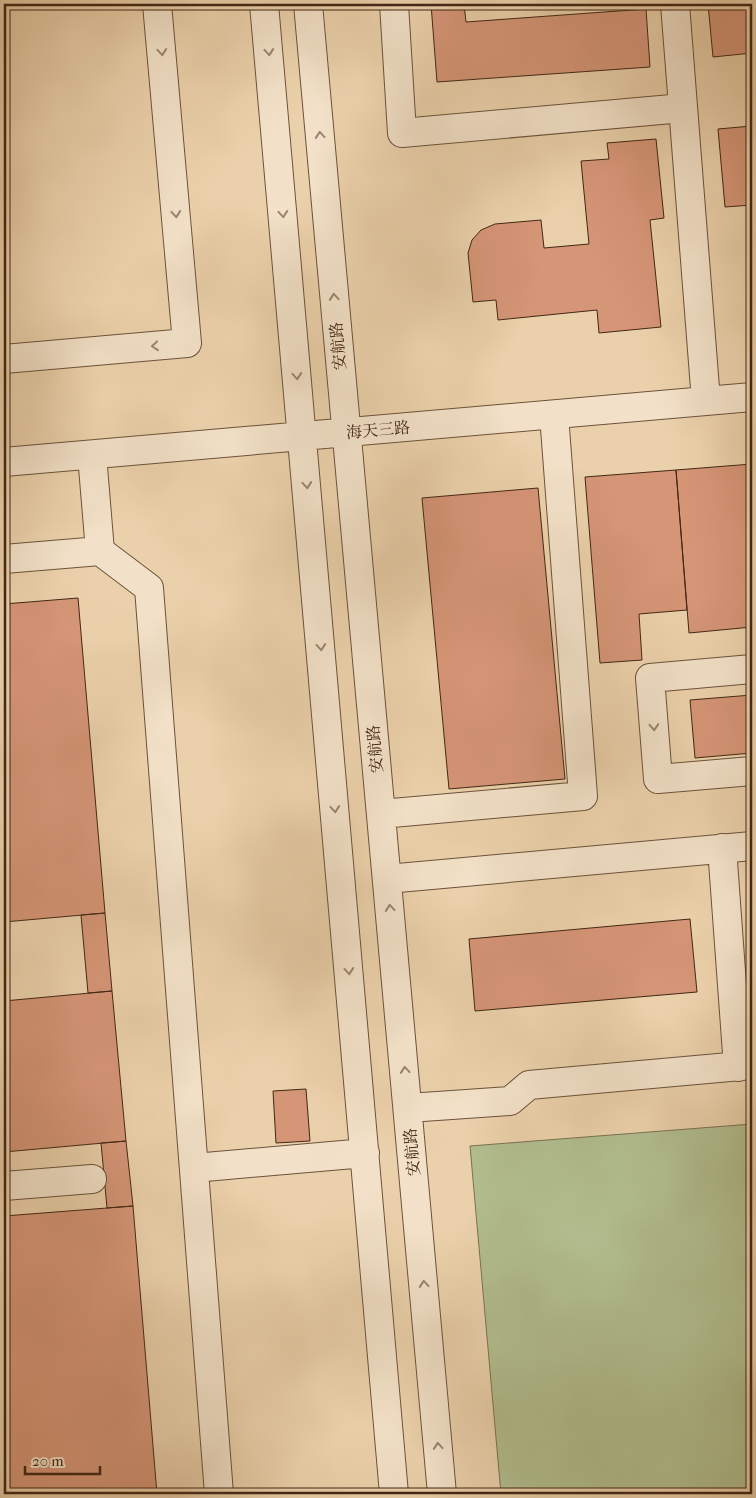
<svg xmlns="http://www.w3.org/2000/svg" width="756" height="1498" viewBox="0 0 756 1498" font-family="'IM FELL French Canon','Noto Serif SC',serif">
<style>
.green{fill:#b1bd8e;stroke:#7a7251}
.building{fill:#d59577;stroke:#422714}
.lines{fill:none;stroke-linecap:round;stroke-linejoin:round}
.minor-casing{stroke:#6c523a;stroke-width:30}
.minor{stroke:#f2e1c8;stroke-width:28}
.oneway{stroke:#9a846e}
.labels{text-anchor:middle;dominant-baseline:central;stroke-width:4;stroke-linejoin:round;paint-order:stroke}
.street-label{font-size:16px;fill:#422714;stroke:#f2e1c8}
</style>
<rect width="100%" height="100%" fill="#ebd1ab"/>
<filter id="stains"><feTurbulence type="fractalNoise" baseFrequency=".004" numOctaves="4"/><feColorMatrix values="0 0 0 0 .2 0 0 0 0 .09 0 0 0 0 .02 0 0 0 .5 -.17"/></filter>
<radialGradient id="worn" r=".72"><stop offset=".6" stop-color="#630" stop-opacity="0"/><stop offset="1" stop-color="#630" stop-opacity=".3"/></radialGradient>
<path class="green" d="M752 1124V1494H501L470 1146Z"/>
<path class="building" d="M431 4H464L466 22 646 9 650 67 437 82Z
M708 4H752V53L713 57Z
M752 126V205L725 207 718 129Z
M656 139 664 218 650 220 661 327 599 333 597 310 498 320 496 300 473 302 468 253 472 240 481 230 495 224 541 220 544 248 589 244 581 161 609 159 607 143Z
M752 464V627L689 633 676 470Z
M676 470 687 610 639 614 642 660 600 663 585 477Z
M538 488 565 779 449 789 422 498Z
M78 598 105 913 4 922V604Z
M752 695V753L695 758 690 700Z
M105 913 112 991 88 993 81 915Z
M690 919 697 992 475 1011 469 939Z
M112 991 126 1141 4 1152V1001Z
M306 1089 310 1141 276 1143 273 1091Z
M126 1141 133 1206 107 1208 101 1143Z
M133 1206 157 1494H4V1216Z"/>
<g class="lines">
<defs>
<path id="minor" d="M264 4 394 1494
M308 4 442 1494
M394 4 402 133 683 108
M675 4 706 401
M4 359 187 343 157 4
M92 455 100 551 149 588 219 1494
M4 462 752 397
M4 559 100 551
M752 669 650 678 658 779 752 771
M381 814 583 796 554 415
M722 848 738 1067
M387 879 752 846
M408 1108 510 1101 529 1085 752 1065
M194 1168 365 1153
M4 1186 92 1179"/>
</defs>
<use href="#minor" class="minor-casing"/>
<use href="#minor" class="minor"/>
</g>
<defs><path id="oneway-chevron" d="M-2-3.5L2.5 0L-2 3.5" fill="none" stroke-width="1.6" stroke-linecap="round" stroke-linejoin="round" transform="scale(1.25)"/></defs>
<g class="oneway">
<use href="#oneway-chevron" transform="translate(162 52) rotate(85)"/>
<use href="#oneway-chevron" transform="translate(269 52) rotate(85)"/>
<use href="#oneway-chevron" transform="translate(320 135) rotate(-95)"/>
<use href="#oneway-chevron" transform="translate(176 214) rotate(85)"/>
<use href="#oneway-chevron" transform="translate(283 214) rotate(85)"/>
<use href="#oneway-chevron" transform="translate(334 297) rotate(-95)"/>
<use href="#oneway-chevron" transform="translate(155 346) rotate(175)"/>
<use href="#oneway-chevron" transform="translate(297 376) rotate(85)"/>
<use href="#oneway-chevron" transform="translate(307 485) rotate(85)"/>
<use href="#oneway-chevron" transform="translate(321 647) rotate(85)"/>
<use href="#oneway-chevron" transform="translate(654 727) rotate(86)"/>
<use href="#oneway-chevron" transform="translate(335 809) rotate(85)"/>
<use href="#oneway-chevron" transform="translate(390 908) rotate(-95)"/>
<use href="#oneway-chevron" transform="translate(349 971) rotate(85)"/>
<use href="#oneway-chevron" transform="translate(405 1070) rotate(-95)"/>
<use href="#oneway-chevron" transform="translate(424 1284) rotate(-95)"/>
<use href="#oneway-chevron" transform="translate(438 1446) rotate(-95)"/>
</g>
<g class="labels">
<g class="street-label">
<text transform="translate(338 346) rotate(-95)">安航路</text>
<text transform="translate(378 430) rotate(-5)">海天三路</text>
<text transform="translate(375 749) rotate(-95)">安航路</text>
<text transform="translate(412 1152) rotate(-95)">安航路</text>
</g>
</g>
<rect width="756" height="1498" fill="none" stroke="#ebd1ab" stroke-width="20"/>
<rect x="5" y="5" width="746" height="1488" fill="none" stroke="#422714" stroke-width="2.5"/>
<rect x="10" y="10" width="736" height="1478" fill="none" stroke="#422714"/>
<path d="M25 1466v8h75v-8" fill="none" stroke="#422714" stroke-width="2.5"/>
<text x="32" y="1466" font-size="15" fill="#422714" stroke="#f2e1c8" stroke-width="4" paint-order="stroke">20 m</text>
<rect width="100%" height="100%" filter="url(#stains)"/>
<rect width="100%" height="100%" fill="url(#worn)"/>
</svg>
